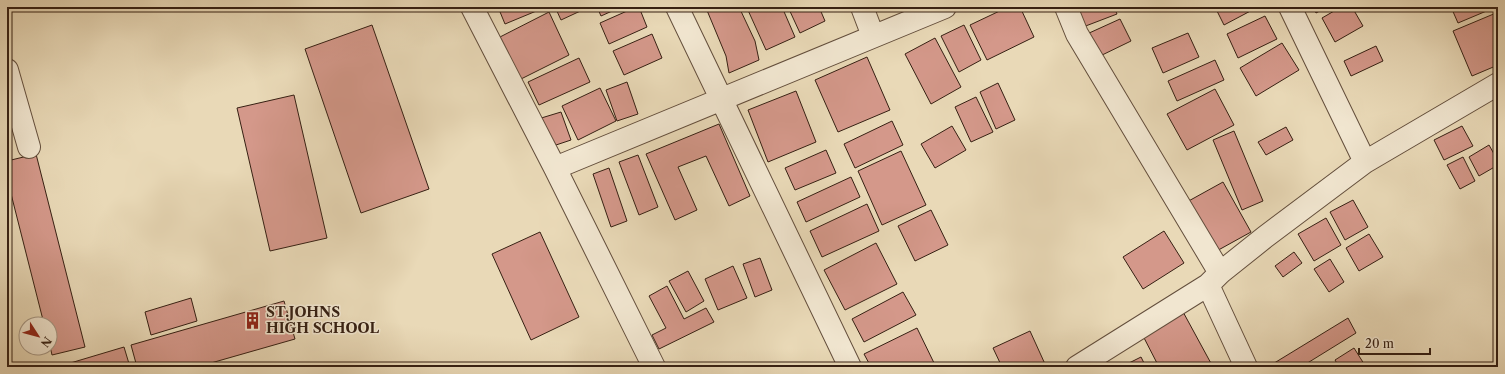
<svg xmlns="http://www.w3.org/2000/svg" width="1505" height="374" viewBox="0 0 1505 374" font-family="'Libre Caslon Text',serif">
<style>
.building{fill:#d4988a;stroke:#362013}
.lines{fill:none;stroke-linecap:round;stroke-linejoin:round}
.minor-casing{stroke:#634e3c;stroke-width:24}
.minor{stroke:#f1e6d0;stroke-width:22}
.labels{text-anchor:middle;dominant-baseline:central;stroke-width:3;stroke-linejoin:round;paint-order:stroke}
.poi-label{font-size:14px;font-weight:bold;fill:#362013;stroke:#f1e6d0;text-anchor:start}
</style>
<rect width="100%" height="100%" fill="#e9d9b7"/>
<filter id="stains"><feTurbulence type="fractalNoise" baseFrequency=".005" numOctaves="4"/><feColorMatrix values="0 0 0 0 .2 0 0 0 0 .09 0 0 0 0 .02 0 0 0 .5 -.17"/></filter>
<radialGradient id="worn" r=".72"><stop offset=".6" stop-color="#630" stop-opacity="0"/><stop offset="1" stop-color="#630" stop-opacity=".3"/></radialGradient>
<path class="building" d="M498 7H546L505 24Z
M561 7H589L561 20 556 9Z
M597 7H621L601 16Z
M636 7H639L647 27 609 44 600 23Z
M708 7H739L755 41 759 60 729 73 726 56 706 8Z
M750 7H782L795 37 766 50 747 8Z
M788 7H819L825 21 800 33Z
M1008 7H1020L1034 37 987 60 970 25Z
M1075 7H1114L1117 14 1083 27Z
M1215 7H1258L1224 25Z
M1313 7H1327L1316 13Z
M1341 7H1352L1363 26 1335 42 1322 18Z
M1451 7H1496L1458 23Z
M549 12 569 55 519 80 498 38Z
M1496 13 1498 17V65L1472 76 1453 31Z
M1265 16 1277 39 1238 58 1227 34Z
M1120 19 1131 41 1098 57 1087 34Z
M372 25 429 189 361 213 305 49Z
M964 25 981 60 959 72 941 36Z
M1188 33 1199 57 1163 73 1152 48Z
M652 34 662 58 624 75 613 51Z
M935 38 961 87 931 104 905 54Z
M1282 43 1299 70 1256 96 1240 68Z
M1376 46 1383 61 1351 76 1344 61Z
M867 57 890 110 838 132 815 80Z
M579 58 590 82 539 105 528 82Z
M1215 60 1224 80 1177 101 1168 81Z
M627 82 638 114 617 121 606 90Z
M998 83 1015 120 996 129 980 92Z
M600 88 616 121 578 140 562 106Z
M1215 89 1234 125 1187 150 1167 114Z
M796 91 816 142 768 162 748 110Z
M294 95 327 238 270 251 237 108Z
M976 97 993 132 971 142 955 107Z
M561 112 571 140 547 148 538 119Z
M892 121 903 145 855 168 844 144Z
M719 124 750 196 729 206 706 156 678 167 697 210 675 220 646 154Z
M952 126 966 150 935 168 921 144Z
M1462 126 1473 146 1444 160 1434 140Z
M1286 127 1293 140 1266 155 1258 142Z
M1234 131 1263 201 1242 210 1213 140Z
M1489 145 1498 161V165L1479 176 1469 157Z
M826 150 836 173 795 190 785 168Z
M901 151 926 205 882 225 858 171Z
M36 154 85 347 52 355 50 346V324H44L7 178V161Z
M638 155 658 207 639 215 619 162Z
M1463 157 1475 181 1460 189 1447 165Z
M609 168 627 221 611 227 593 174Z
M851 177 860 197 806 222 797 202Z
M1223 182 1251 232 1213 253 1185 203Z
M1353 200 1368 227 1345 240 1330 212Z
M867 204 879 231 822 257 810 231Z
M931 210 948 245 915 261 898 226Z
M1326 218 1341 245 1314 261 1298 234Z
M1164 231 1184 263 1143 289 1123 257Z
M540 232 579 317 531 340 492 254Z
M1369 234 1383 257 1359 271 1346 248Z
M876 243 897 284 845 310 824 270Z
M1294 252 1302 263 1283 277 1275 266Z
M760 258 772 290 755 297 743 264Z
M1330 259 1344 282 1329 292 1314 269Z
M733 266 747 298 718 310 705 279Z
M688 271 704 301 686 312 669 281Z
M667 286 684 319 706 308 714 322 659 349 652 335 666 328 649 296Z
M903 292 916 315 864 342 852 319Z
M191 298 197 321 151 335 145 312Z
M284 301 295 339 197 367H137L131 345Z
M1182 310 1213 367H1159L1141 332Z
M1348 318 1356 333 1301 367H1272L1271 365Z
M917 328 936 367H871L864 354Z
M1030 331 1045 364 1038 367H1002L993 348Z
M124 347 130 367H57Z
M1354 348 1366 367H1339L1335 360Z
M1141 357 1146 367H1121Z"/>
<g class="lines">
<defs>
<path id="minor" d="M472 7 555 168 654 367
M677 7 850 367
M862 7 873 36
M1066 7 1077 34 1220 273
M1290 7 1365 162
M7 70 29 147
M555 168 945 7
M1208 285 1246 367
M1077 367 1208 285 1220 273 1265 237 1365 162 1498 84"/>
</defs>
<use href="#minor" class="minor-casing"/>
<use href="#minor" class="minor"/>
</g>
<defs>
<symbol id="building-bare" viewBox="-9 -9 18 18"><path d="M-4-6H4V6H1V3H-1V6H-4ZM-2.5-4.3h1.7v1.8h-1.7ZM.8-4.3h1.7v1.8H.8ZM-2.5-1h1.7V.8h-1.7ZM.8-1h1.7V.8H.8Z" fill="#8f2418" stroke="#f1e6d0" stroke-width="2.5" paint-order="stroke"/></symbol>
</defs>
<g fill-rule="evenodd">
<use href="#building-bare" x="240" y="308" width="25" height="25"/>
</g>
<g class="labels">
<g class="poi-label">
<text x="266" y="312">ST.JOHNS<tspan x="266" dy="16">HIGH SCHOOL</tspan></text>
</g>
</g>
<rect width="1505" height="374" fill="none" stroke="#e9d9b7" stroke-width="24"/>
<rect x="8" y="8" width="1489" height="358" fill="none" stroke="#362013" stroke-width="2"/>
<rect x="12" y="12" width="1481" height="350" fill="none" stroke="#362013"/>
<g transform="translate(38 336) rotate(126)"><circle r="19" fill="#f1e6d0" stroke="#a69784"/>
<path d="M0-3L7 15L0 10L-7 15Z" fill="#8f2418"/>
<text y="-6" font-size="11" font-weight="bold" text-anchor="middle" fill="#362013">N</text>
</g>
<path d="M1359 348v6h71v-6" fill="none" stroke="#362013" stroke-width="2"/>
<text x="1365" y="348" font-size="12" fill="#362013" stroke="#f1e6d0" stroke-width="3" paint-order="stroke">20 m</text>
<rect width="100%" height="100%" filter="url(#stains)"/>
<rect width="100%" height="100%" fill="url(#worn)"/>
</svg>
